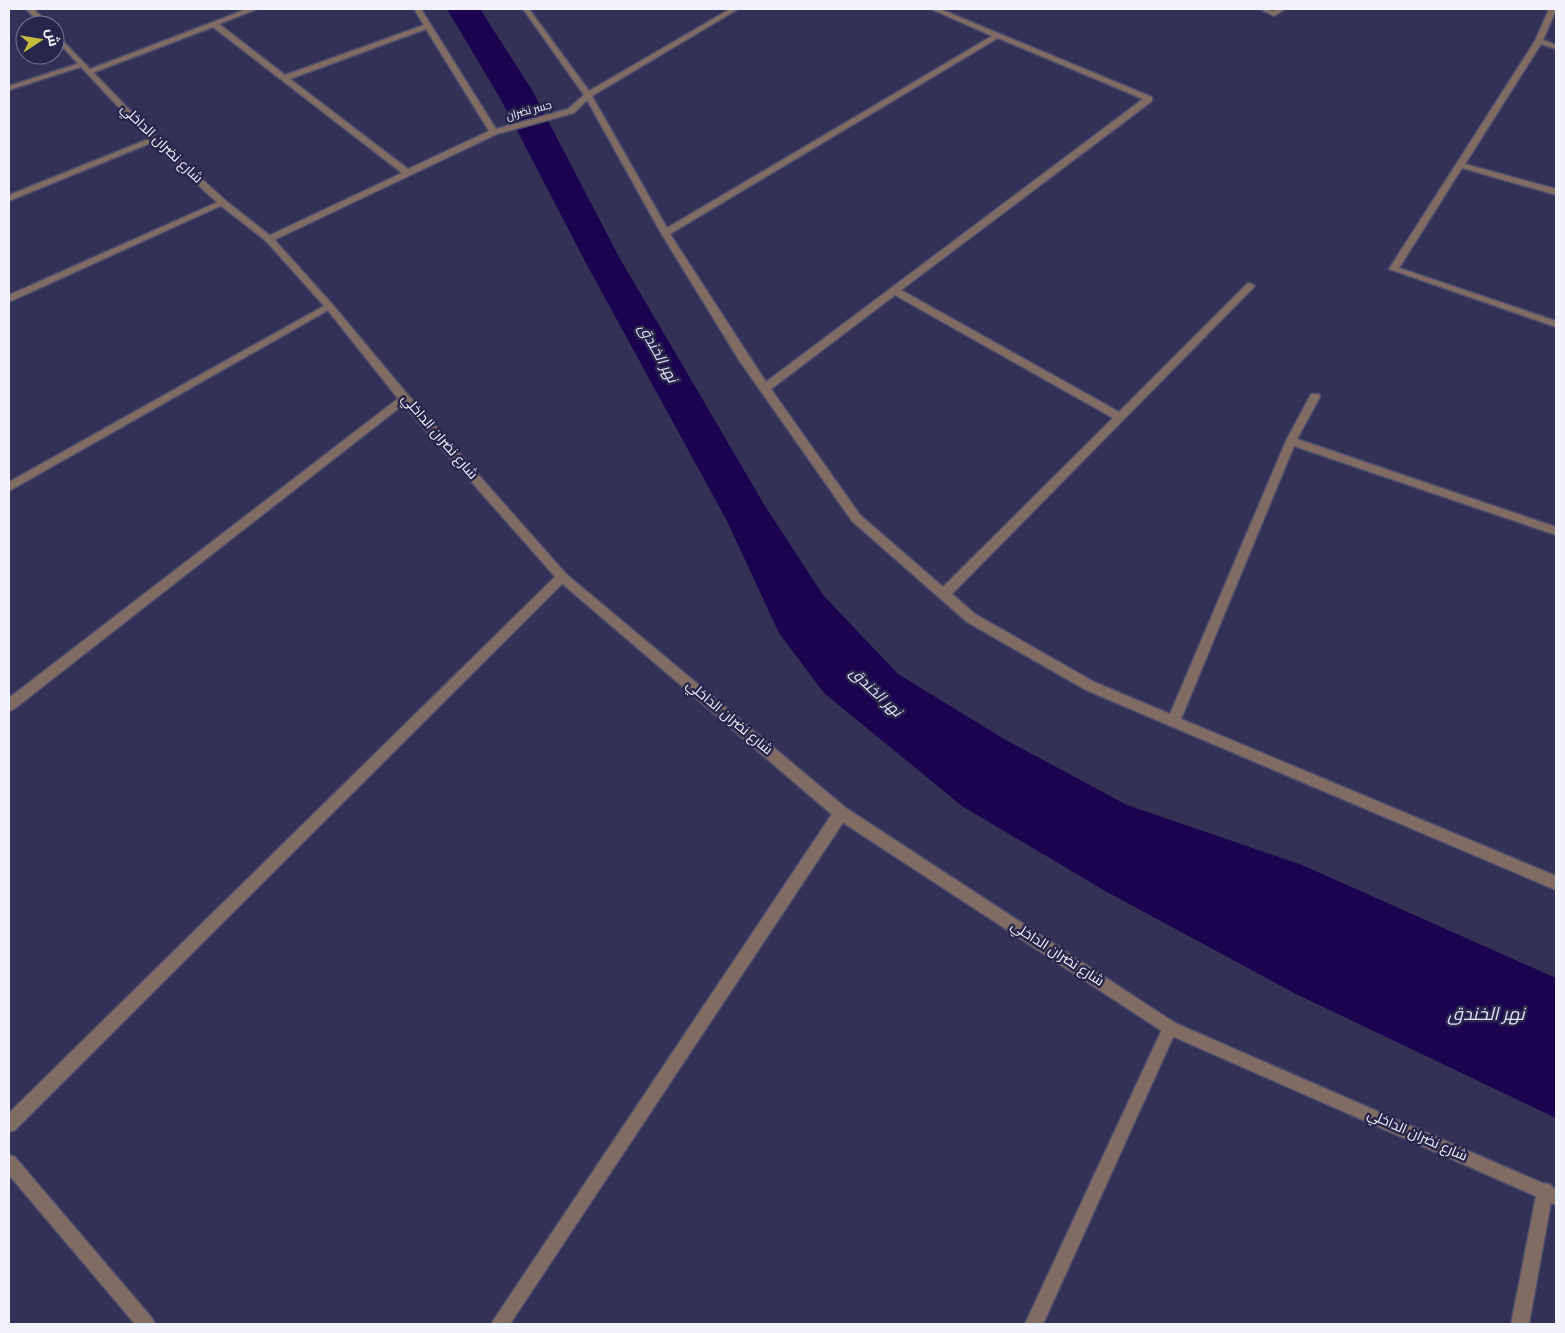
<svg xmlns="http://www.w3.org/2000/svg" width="1565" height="1333" viewBox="0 0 1565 1333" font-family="Overpass,Cairo,sans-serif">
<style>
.water{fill:#1b0350}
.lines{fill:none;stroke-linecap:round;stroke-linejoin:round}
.minor-casing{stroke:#4e4c6d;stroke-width:3}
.tertiary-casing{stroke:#4e4c6d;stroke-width:3}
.minor{fill:#816c63;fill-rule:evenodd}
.tertiary{fill:#816c63;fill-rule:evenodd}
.labels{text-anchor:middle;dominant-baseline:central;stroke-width:5;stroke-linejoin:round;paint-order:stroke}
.far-street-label{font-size:11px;fill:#f3f3fd;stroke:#29264b}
.street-label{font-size:14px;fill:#f3f3fd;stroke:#29264b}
.water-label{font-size:15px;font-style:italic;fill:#e1e1f8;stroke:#29264b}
.near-water-label{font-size:18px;font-style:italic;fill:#e1e1f8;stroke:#29264b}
</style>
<rect width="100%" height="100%" fill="#333156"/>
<path class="water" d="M447 9H480L532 90 619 257 765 506 823 595 898 674 1004 739 1127 805 1302 865 1556 978V1118L1294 993 1107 892 962 806 824 693 779 633 727 521 587 265 500 98Z"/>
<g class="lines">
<defs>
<path id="minor" d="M247 9H257L219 24 285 75 424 25 414 9H421L496 129 568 109 584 95 523 9H529L589 91 730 9H738L592 96 667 228 992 36 931 9H940L1152 97V101L901 290 1119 412 1247 284 1250 283 1255 286 952 594 975 614 1094 682 1170 714 1286 441 1311 394H1319L1320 397 1297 439 1556 527V535L1294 446 1181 719 1556 876V890L1086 690 967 622 852 521 739 360 661 233 587 100 574 113 497 134 272 241H266V237L402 173 213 27 92 73 85 71ZM426 29 489 131 408 169 290 79ZM998 38 1143 99 766 382 670 234ZM895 295 1113 418 943 587 860 515 771 389Z
M1260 9 1274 11 1277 9H1285L1274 16Z
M1549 9 1556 10 1543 40 1556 45V49L1541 44 1465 164 1556 189V195L1462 168 1399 268 1556 321V327L1389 269 1535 41Z
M80 63 87 65 9 90V86Z
M151 138 158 140 9 201V195Z
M220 201 227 203 9 302V295Z
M329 303 332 304V308L9 491V482Z
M404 394 409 398 408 401 14 709 9 711V698Z
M562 572 566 574 568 577 566 580 15 1130 9 1132V1113L558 574Z
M841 807 846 808 848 813 846 818 510 1324H491L836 808Z
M1170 1020 1175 1023 1178 1028 1175 1033 1043 1324H1025L1165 1023Z
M9 1155 15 1157 152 1318 155 1324H135L9 1175Z
M1545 1183 1551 1185 1553 1191 1529 1324H1511L1537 1191 1539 1185Z"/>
<path id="tertiary" d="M26 9H34L49 25H41Z
M55 33 157 138 226 201 272 237 332 304 408 395 566 574 846 808 1175 1023 1556 1189V1205L1165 1033 836 818 558 580 400 401 326 308 266 241 220 205 151 142 55 39Z"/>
</defs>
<use href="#minor" class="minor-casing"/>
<use href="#tertiary" class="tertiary-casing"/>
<use href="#minor" class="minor"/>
<use href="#tertiary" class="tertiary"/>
</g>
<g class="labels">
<g class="far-street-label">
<text transform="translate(529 111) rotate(-15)">جسر نضران</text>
</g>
<g class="street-label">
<text transform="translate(161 144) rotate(44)">شارع نضران الداخلي</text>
<text transform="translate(439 437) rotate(49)">شارع نضران الداخلي</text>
<text transform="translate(729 718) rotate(40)">شارع نضران الداخلي</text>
<text transform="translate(1057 954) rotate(33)">شارع نضران الداخلي</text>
<text transform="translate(1417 1136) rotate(24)">شارع نضران الداخلي</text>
</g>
<g class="water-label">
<text transform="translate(657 354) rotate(61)">نهر الخندق</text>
<text transform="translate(875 693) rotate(43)">نهر الخندق</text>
</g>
<g class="near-water-label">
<text x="1486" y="1015">نهر الخندق</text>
</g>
</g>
<rect width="1565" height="1333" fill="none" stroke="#f3f3fd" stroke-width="20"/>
<g transform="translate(40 40) rotate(78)"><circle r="24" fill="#29264b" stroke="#7a7892"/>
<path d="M0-4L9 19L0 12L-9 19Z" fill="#c5bc3d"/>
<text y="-8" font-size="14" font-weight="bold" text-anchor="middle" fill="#f3f3fd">ش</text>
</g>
</svg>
